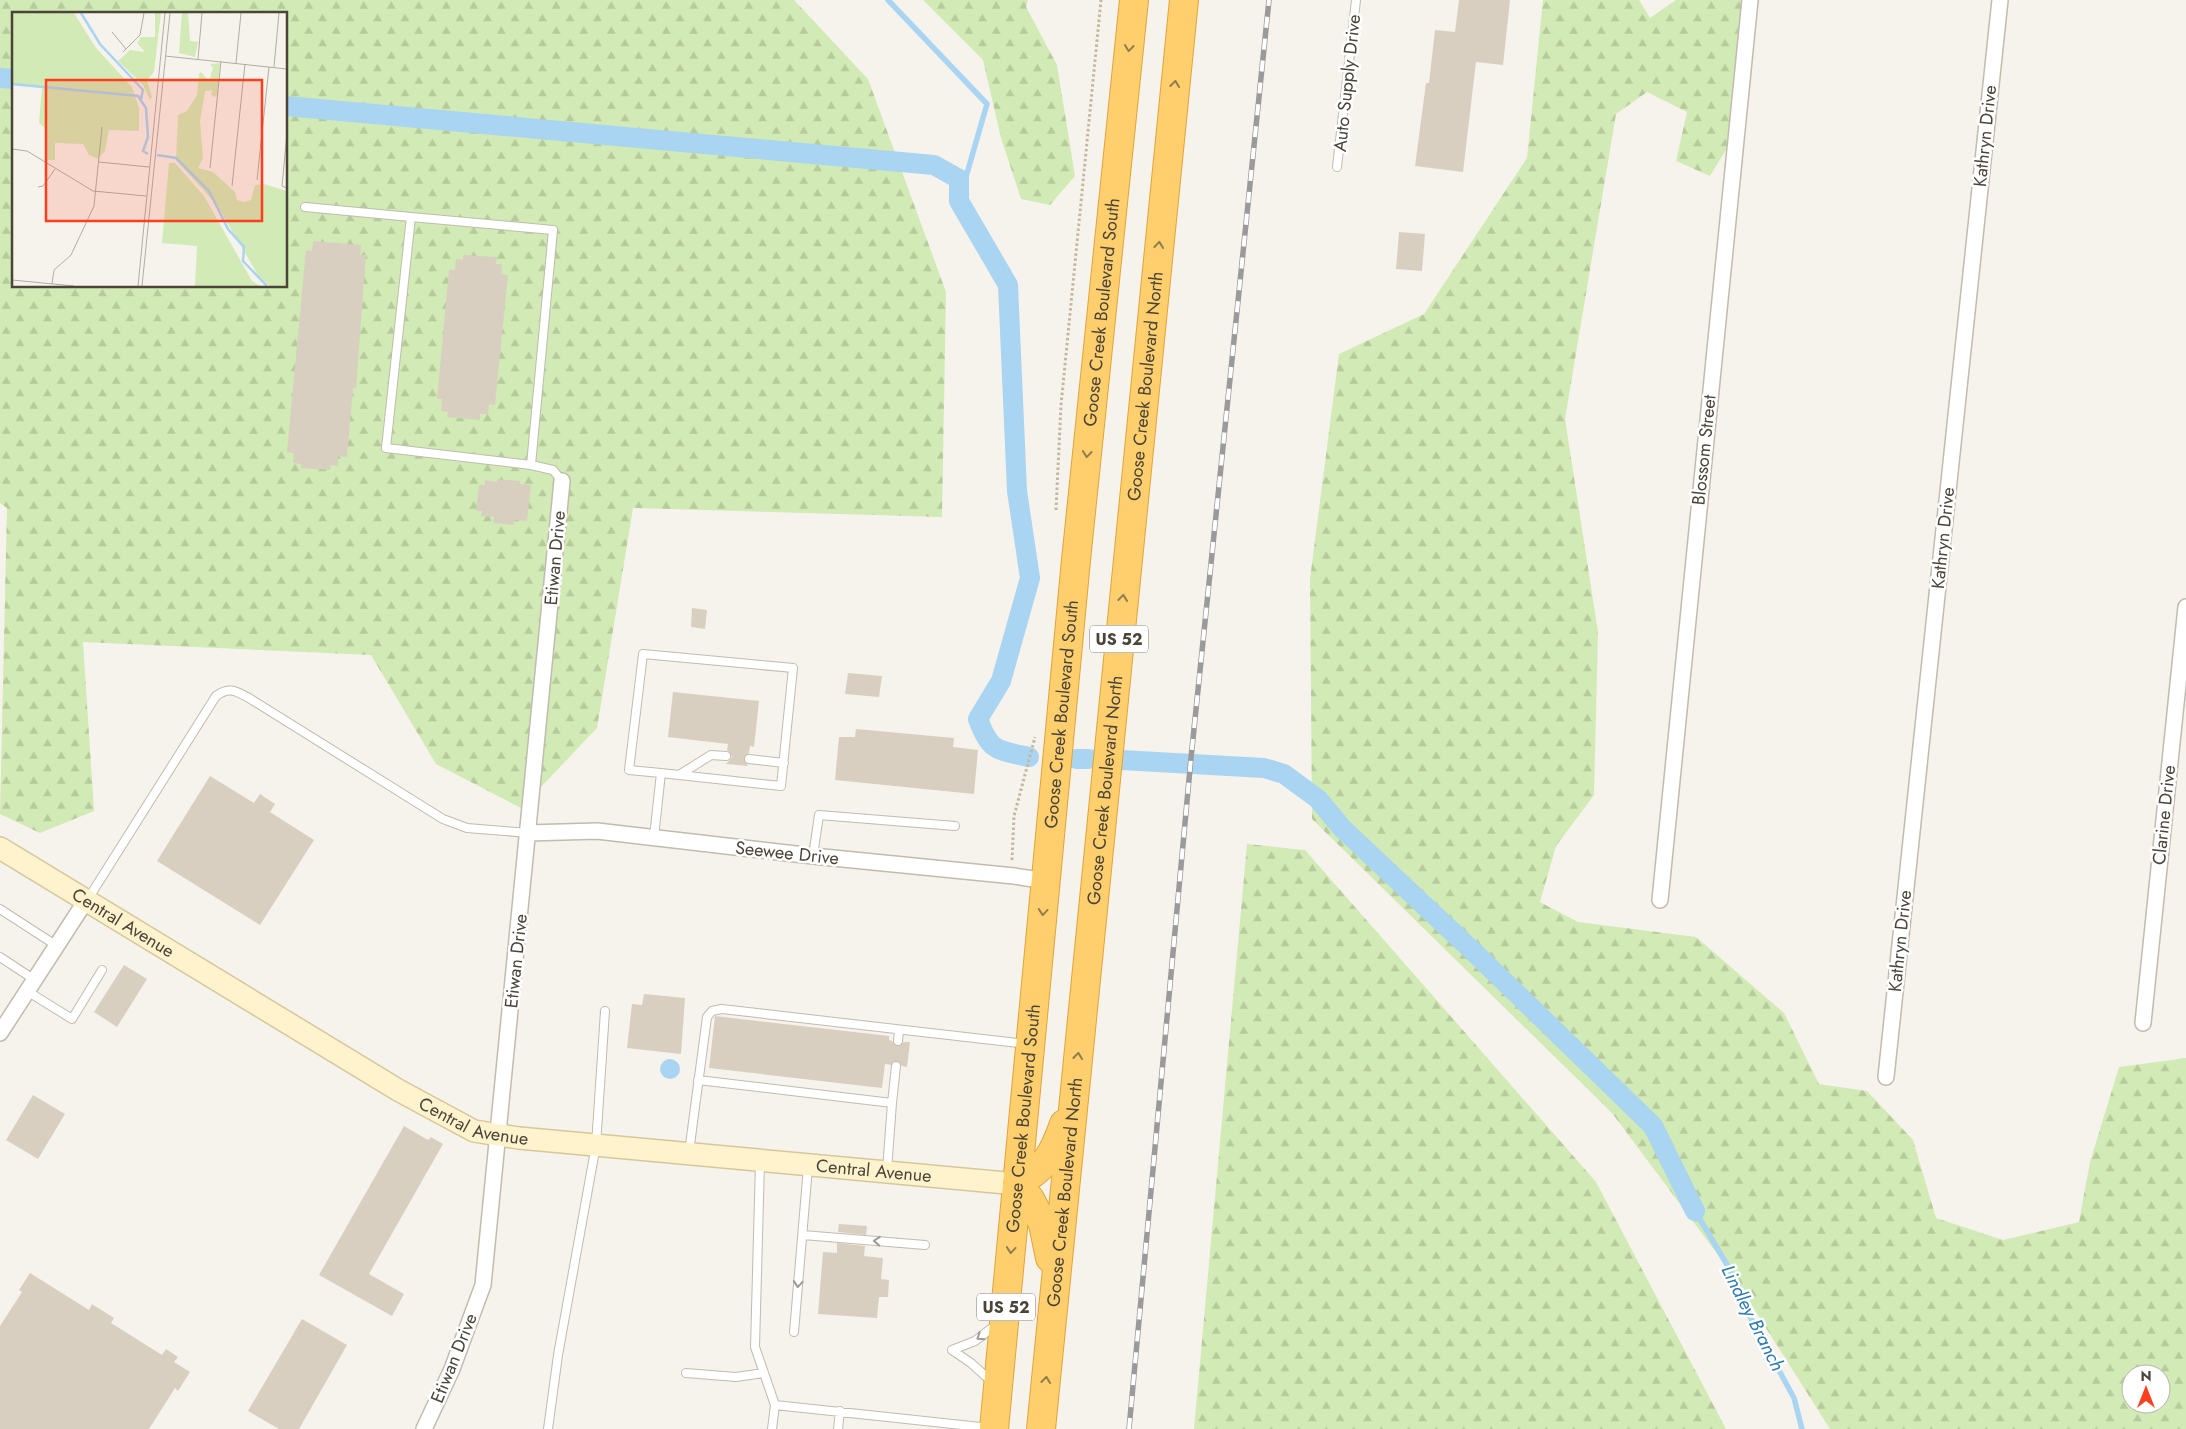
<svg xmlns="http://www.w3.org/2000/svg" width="2186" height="1429" viewBox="0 0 2186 1429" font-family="Jost,sans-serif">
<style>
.forest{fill:url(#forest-firs);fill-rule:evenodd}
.water{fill:#a9d4f2}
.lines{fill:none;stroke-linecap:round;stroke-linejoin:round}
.stream{stroke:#a9d4f2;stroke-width:5.5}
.canal{stroke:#a9d4f2;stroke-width:20}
.building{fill:#d8cfc1}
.lane-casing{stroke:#c2bbae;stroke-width:10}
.street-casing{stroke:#c2bbae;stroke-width:18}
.secondary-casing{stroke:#d6c79b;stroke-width:24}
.highway-casing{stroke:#e0a43c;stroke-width:30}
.path{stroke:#c4b79f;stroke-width:3;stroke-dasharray:2.5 2.5;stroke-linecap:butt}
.lane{stroke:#fff;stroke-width:8}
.street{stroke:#fff;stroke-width:15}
.secondary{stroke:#fff3cd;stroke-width:21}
.highway{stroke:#ffcf6e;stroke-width:28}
.rail-casing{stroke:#9a9a9a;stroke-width:5.5}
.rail{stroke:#fff;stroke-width:4;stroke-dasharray:11;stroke-linecap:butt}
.oneway{stroke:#937c4e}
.oneway2{stroke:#9c9892}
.labels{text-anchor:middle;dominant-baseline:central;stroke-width:5;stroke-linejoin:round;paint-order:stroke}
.shield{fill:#fff;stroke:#817c74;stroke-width:1}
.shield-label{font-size:16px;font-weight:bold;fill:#4b4439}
.street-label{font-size:18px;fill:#4b4439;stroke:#fff}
.water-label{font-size:19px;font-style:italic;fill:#2e7ab2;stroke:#fff}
.inset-river{fill:none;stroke:#a9d4f2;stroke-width:2.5}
.inset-road{fill:none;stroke:#b2ada4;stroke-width:1}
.view{fill:#fc3f1d;fill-opacity:0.15;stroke:#fc3f1d;stroke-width:2.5}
.inset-edge{fill:none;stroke:#4b4439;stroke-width:2.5}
</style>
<defs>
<pattern id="forest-firs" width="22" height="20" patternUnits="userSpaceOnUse" patternTransform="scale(1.25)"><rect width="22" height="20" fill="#d2eab5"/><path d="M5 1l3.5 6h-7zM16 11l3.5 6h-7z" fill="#b6ca9c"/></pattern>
</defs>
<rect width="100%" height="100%" fill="#f6f3ec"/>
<path class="forest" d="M0 0H794L868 79 946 292 942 517 633 508 597 728 521 808 436 764 371 655 83 642 94 811 40 833 0 814 7 508 0 503ZM14 14H286V286H14Z
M923 0H1028L1026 7 1057 65 1075 176 1050 205 1021 199 1001 138 983 60Z
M1543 0H1639L1650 18 1676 0H1744L1730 143 1710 176 1676 161 1687 112 1647 92 1616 114 1565 419 1598 632 1594 795 1556 846 1540 902 1578 922 1696 937 1784 1013 1819 1084 1867 1091 1913 1140 1936 1218 2003 1240 2079 1222 2090 1162 2119 1067 2186 1058V1429H1830L1730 1271 1612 1113 1312 819 1310 579 1339 354 1424 314 1527 158ZM2131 1374H2161V1404H2131Z
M1247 844 1305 850 1596 1182 1726 1429H1194Z"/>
<path class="water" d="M660 1069a10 10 0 1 1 20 0a10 10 0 1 1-20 0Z"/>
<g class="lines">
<path class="stream" d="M888 0 987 104 959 201
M1695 1211 1729 1268 1748 1313 1794 1398 1802 1429"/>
<path class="canal" d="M0 78 14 79
M286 106 934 165 959 179V201L1008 285 1017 491 1030 578 1001 681 978 719C990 752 997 750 1029 757
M1076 759H1089
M1121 760 1264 768 1284 774 1318 799 1342 828 1478 956 1653 1126 1695 1211"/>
</g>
<path class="building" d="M1459 0H1510L1503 65 1476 62 1463 172 1415 166 1426 83H1429L1435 30 1455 32Z
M1399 232 1425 234 1422 271 1396 269Z
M313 241 361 245 360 255H366L356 388H353L347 457 338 456V466L331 465 330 470 301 468V464L293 463 294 453 287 452 306 250 312 251Z
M463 255 497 257 496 264H502L501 274 508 275 495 405 489 404 488 414H480V420L447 417 448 412 441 411 442 399H437L449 270H455L456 259 463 260Z
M497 479 520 481V484L531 485 527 521 515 520 514 525 493 523 494 517 481 516 482 511H476L479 485H485V480L497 482Z
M692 608 707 610 705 629 691 627Z
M848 673 882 676 879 697 845 694Z
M673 692 759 701 754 747 750 746 749 753 744 758 748 766 726 764 732 757 727 750 728 744 668 737Z
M856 729 954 738 953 747 978 750 974 794 835 780 839 737H855Z
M210 776 254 803 260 794 275 804 270 812 314 840 260 925 157 861Z
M124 965 147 979 117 1027 94 1012Z
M644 994 685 998 681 1054 627 1048 632 1004 642 1005Z
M715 1016 889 1036V1040L892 1041 897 1046 904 1042H910L907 1067 902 1066 897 1061 891 1065 885 1064 882 1088 709 1068Z
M33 1095 65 1114 38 1159 6 1140Z
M404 1126 428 1140 431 1137 443 1144 369 1274 404 1294 392 1316 319 1275Z
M839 1224 867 1226 866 1235 838 1232Z
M837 1243 865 1246 864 1256 883 1258 881 1279 889 1280 888 1297H879L877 1318 818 1314 823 1252 837 1253Z
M30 1273 89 1310 92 1304 114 1318 111 1323 162 1355 166 1349 178 1357 174 1362 190 1372 178 1391 175 1388 149 1429H0V1326L22 1292 19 1290Z
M302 1319 347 1345 299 1429H279L248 1411Z"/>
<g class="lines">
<defs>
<path id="lane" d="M1337 167 1356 0
M305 207 411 217
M531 465 553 230 411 217 386 448 531 465 553 470 562 481
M749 759 784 763
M679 775 711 755 726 756
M654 837 661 773 781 786 793 668 643 654 629 770 661 773
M813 856 819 815 955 826
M88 899 216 696C229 686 236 691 249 698L443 819 467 828 528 833
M0 909 57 946
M0 957 35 980
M27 991 72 1019 102 970
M898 1041 899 1030
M698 1080 892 1103 887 1170
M892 1103 896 1066
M689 1152 707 1017 712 1011 722 1009 1026 1044
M760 1162 755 1347 775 1405 990 1428
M803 1235 925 1245
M794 1332 808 1167
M952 1350 975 1341 997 1324
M952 1350 971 1363 993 1383
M686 1373 736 1377 764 1373
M548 1429 558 1355 596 1145 605 1011
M772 1429 775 1405
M838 1429 840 1411"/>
<path id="street" d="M528 833 597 831 813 856 1014 876 1046 881
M1660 900 1750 0
M2143 1023 2186 607
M0 1033 85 902
M1886 1077 2000 0
M424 1429 452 1369 483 1285 562 481"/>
<g id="secondary">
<path id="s1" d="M0 848 398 1090 474 1131 519 1138 1017 1184"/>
</g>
<g id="highway">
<path d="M1017 1184C1046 1167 1053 1155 1064 1124"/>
<path d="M1017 1184 1030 1199 1043 1224 1050 1258"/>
<path id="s2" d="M994 1429 1076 560 1134 0"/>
<path id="s3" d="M1041 1429 1184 0"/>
</g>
</defs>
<use href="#lane" class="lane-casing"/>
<use href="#street" class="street-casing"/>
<use href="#secondary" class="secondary-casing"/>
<use href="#highway" class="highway-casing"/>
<path class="path" d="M1056 510 1061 405 1101 0
M1012 860 1014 816 1035 737"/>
<use href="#lane" class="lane"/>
<use href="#street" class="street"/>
<use href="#secondary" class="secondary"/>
<use href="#highway" class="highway"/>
<defs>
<path id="rail" d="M1129 1429 1191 758 1269 0"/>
</defs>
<use href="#rail" class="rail-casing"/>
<use href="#rail" class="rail"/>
</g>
<defs><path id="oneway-chevron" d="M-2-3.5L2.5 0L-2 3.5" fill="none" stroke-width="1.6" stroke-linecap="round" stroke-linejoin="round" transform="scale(1.25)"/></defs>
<g class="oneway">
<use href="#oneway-chevron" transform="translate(1129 48) rotate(96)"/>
<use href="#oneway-chevron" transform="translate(1175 84) rotate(-84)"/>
<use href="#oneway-chevron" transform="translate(1159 245) rotate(-84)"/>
<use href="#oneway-chevron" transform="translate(1087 454) rotate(96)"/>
<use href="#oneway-chevron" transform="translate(1123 598) rotate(-84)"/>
<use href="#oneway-chevron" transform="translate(1043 912) rotate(95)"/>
<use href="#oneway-chevron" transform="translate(1078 1056) rotate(-84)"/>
<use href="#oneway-chevron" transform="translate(1011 1250) rotate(95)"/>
<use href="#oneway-chevron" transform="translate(1046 1380) rotate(-84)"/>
</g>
<g class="oneway2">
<use href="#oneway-chevron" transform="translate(877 1241) rotate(-176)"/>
<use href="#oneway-chevron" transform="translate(798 1284) rotate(95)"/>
<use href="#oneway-chevron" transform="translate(980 1337) rotate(146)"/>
</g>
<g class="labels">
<g class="shield">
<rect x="1090" y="625.5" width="58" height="27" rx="4"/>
<rect x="977" y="1293.5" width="58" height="27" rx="4"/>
</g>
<g class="shield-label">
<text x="1119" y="639">US 52</text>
<text x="1006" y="1307">US 52</text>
</g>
<g class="street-label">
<text transform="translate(1347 83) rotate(-84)">Auto Supply Drive</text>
<text transform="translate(1985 136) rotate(-84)">Kathryn Drive</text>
<text stroke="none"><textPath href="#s2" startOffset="1122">Goose Creek Boulevard South</textPath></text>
<text stroke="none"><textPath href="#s3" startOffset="1048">Goose Creek Boulevard North</textPath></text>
<text transform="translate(1704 450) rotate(-84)">Blossom Street</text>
<text transform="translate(1943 538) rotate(-84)">Kathryn Drive</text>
<text transform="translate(555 558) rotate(-85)">Etiwan Drive</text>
<text stroke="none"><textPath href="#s2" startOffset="718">Goose Creek Boulevard South</textPath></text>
<text stroke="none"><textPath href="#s3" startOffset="642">Goose Creek Boulevard North</textPath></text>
<text transform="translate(2164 815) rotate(-84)">Clarine Drive</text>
<text transform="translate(787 853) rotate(6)">Seewee Drive</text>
<text stroke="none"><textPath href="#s1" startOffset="144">Central Avenue</textPath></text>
<text transform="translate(1900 941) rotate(-84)">Kathryn Drive</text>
<text transform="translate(516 961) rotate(-84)">Etiwan Drive</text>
<text stroke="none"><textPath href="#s2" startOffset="312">Goose Creek Boulevard South</textPath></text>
<text stroke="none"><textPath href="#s1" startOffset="549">Central Avenue</textPath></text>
<text stroke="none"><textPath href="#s1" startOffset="954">Central Avenue</textPath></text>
<text stroke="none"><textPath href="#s3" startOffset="238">Goose Creek Boulevard North</textPath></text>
<text transform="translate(454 1358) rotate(-68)">Etiwan Drive</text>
</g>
<g class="water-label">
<text transform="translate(1753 1318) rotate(63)">Lindley Branch</text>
</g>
</g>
<g transform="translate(12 12)">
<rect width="275" height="275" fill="#f6f3ec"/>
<path d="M0 1H62L84 36 120 75 127 96V119L97 118 93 139 86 147 77 143 71 132 43 131V148H34L35 118 27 111 30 76 0 73ZM143 1H149L142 60 135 68 140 85 138 88 131 73 106 49 118 38 133 40 125 31 129 25H143ZM170 1H176L178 29 186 30 183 45 167 41ZM208 51 205 82 203 85 199 83 200 78 193 79 188 109 191 146 186 156 201 160 223 180 225 188 232 190 239 188 243 173 252 172 275 179V274H258L247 265 205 193 164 148 166 103 175 99 185 83 187 62 189 60 197 69 201 56 198 52ZM157 151H163L192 184 240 269 248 274H183L185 234 150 231Z" fill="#d2eab5"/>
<path class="inset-river" d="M69 1 88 32 131 78 129 87M0 72 126 84 134 96 136 125 131 139 136 142M145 143 164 146 197 179 201 187M201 187 216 217 232 235 231 249 255 274"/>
<path class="inset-road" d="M100 20 114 37M111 40 128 23 132 1M153 44 275 57M186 47 190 1M224 51 229 1M262 55 267 1M275 121 270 174 275 176M0 137 15 139 81 179 134 184M87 150 137 155M198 156 209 49M245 168 257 55M220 174 233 52M26 175 31 174 43 157M0 268 62 274M40 272 42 258 59 243 82 194 90 115M126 274 153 1M130 274 158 1"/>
<path class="view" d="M34 68H250V209H34Z"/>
<rect width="275" height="275" class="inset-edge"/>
</g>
<g transform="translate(2146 1389)"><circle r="24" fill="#ffffff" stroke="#b7b4b0"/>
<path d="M0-4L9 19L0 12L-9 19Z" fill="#fc3f1d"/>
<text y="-8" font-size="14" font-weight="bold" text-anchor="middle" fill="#4b4439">N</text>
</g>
</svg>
